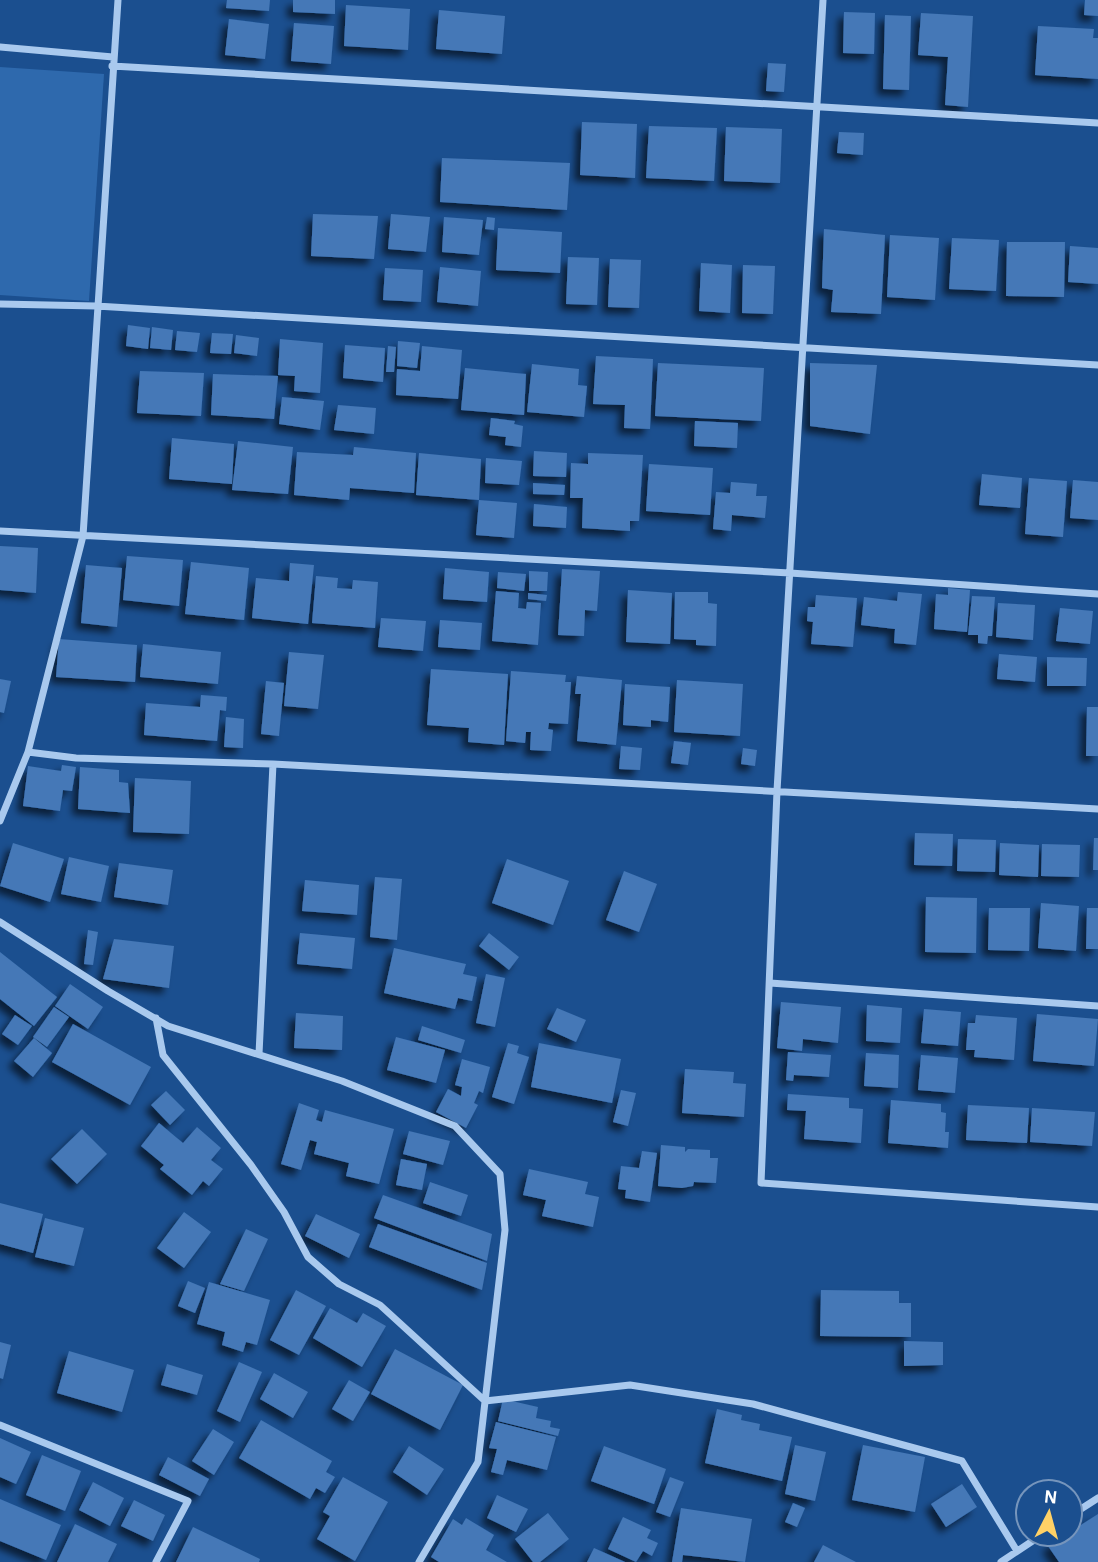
<svg xmlns="http://www.w3.org/2000/svg" width="1098" height="1562" viewBox="0 0 1098 1562" font-family="'Alegreya Sans',sans-serif">
<style>
.green{fill:#2e69ad}
.building{fill:#4478b7;filter:url(#shadow)}
.lines{fill:none;stroke-linecap:round;stroke-linejoin:round}
.minor{stroke:#a9c9ee;stroke-width:7}
</style>
<defs>
<filter id="shadow"><feDropShadow dx="-6" dy="6" stdDeviation="3.5" flood-color="#0009"/></filter>
</defs>
<rect width="100%" height="100%" fill="#1b4f8f"/>
<path class="green" d="M0 67 104 74 89 301 0 295Z"/>
<path class="building" d="M227 0H270L269 11 226 8Z
M293 0H335V14L293 12Z
M1085 0H1098V16L1084 15Z
M346 5 410 9 408 50 344 46Z
M439 10 505 16 502 54 436 49Z
M844 12 875 13 874 54 843 53Z
M921 13 973 16 968 107 945 105 948 57 918 55Z
M885 15 911 16 909 90 883 89Z
M229 19 269 24 265 59 225 55Z
M294 23 334 26 331 64 291 61Z
M1038 26 1094 29 1093 38H1098V79L1035 75Z
M768 63 786 64 784 92 766 91Z
M582 122 637 124 635 178 580 175Z
M649 126 717 128 714 181 646 178Z
M726 127 782 129 780 183 724 181Z
M839 132 864 133 863 155 837 153Z
M442 158 570 163 567 210 440 202Z
M313 214 378 216 374 259 311 256Z
M391 214 430 217 426 252 388 249Z
M444 217 483 220 479 255 442 252Z
M487 217 495 218 494 230 485 229Z
M498 228 562 232 560 273 496 270Z
M824 229 885 235 881 314 831 312 833 290 822 288Z
M890 235 939 238 935 300 887 297Z
M952 238 999 240 996 291 949 289Z
M1007 242H1065L1064 297 1006 296Z
M1070 246 1098 248V284L1068 282Z
M568 257 599 258 597 305 566 304Z
M610 259 641 260 639 308 608 307Z
M701 263 732 265 730 313 699 311Z
M743 265 775 266 773 314 742 313Z
M440 267 481 271 478 306 437 302Z
M385 268 423 270 421 302 383 300Z
M128 325 150 328 148 349 126 346Z
M152 327 173 330 171 350 150 348Z
M177 331 200 333 197 352 175 350Z
M212 333 233 334 231 354 210 353Z
M236 335 259 338 257 356 234 353Z
M280 339 323 343 320 393 294 391 295 376 278 375Z
M398 341 420 343 417 368 397 366Z
M345 345 385 348 383 382 343 378Z
M388 346 396 347 394 372H386Z
M422 346 462 350 458 399 396 395 397 369 420 371Z
M596 356 653 359 650 429 624 428 625 405 593 404Z
M658 363 764 368 761 421 655 416Z
M810 363 877 365 870 434 810 426Z
M532 364 579 369 578 385 587 386 584 417 527 412Z
M465 368 526 374 524 415 461 410Z
M140 371 204 373 201 416 137 413Z
M213 374 278 376 274 419 211 415Z
M282 397 324 401 320 430 279 424Z
M338 405 376 408 374 434 334 430Z
M491 418 515 421 514 424 523 426 521 447 505 445 506 437 489 435Z
M695 421 738 423 737 448 694 446Z
M172 438 234 444 232 484 169 479Z
M238 441 293 447 288 494 232 490Z
M354 447 416 453 414 493 350 488 349 500 294 495 297 452 353 455Z
M534 451 567 453 566 477 533 476Z
M419 453 481 459 479 500 416 495Z
M588 453 643 455 639 521H630V531L582 528 583 498H570L571 463 588 464Z
M486 458 522 461 519 485 485 483Z
M649 464 713 468 710 515 646 511Z
M982 474 1022 478 1020 508 979 505Z
M1029 478 1067 481 1063 537 1025 534Z
M1073 480 1098 482V520L1070 518Z
M731 482 757 484 756 496H767L765 518 732 515 731 531 713 529 716 492 730 493Z
M533 483 565 485 564 495 533 494Z
M479 500 517 503 514 538 476 535Z
M534 504 567 507 566 528 533 526Z
M0 546 38 548 36 593 0 590Z
M127 556 183 560 179 606 123 600Z
M191 562 249 568 244 620 185 614Z
M290 563 314 565 308 624 252 618 256 578 289 581Z
M86 565 122 568 117 627 81 623Z
M445 568 489 572 487 602 443 599Z
M562 569 600 571 597 611 585 610 584 636 558 635Z
M529 571 548 572 547 591H529Z
M498 572 526 574 524 591 497 588Z
M316 576 338 578 337 588 352 589 353 580 378 582 375 628 312 623Z
M948 588 970 590 967 632 934 629 936 594 948 595Z
M628 590 672 593 670 644 626 642Z
M496 591 519 593 518 608 526 609 527 602 541 603 538 645 492 641Z
M675 592H708V603L717 604 716 646 696 645V640L674 639Z
M898 592 922 594 916 645 894 643 895 629 861 625 864 597 897 601Z
M528 593 547 595 546 601 528 599Z
M816 595 857 598 853 647 811 644 813 622 807 621 808 607H815Z
M972 596 995 597 992 636H988L987 644 978 643V635H968Z
M998 603 1035 605 1033 640 996 637Z
M1060 608 1093 611 1090 644 1056 641Z
M381 618 426 621 423 651 378 647Z
M440 620 482 623 480 650 438 647Z
M59 639 137 645 135 682 56 677Z
M143 644 221 652 218 684 140 677Z
M289 652 324 655 318 709 284 706Z
M999 654 1037 657 1035 682 997 679Z
M1047 657 1087 658 1086 686H1047Z
M431 669 508 674 504 745 468 742 469 728 427 725Z
M511 671 566 675 565 682H571L568 724 549 723 548 729 553 730 551 751 530 750 531 732H526L525 743 506 741Z
M577 676 622 680 616 745 577 741 581 694H575Z
M0 679 11 681 4 713 0 712Z
M677 680 743 684 740 736 674 732Z
M266 681 284 683 279 736 261 734Z
M625 684 670 687 668 722 651 720V727L623 725Z
M201 695 227 697 226 711 220 710 217 741 144 735 146 703 200 707Z
M1087 707H1098V756H1086Z
M226 717 244 719 243 748 224 747Z
M674 741 691 743 688 765 671 763Z
M621 746 642 748 640 770 619 769Z
M743 748 757 750 755 766 741 764Z
M62 765 76 767 72 791 63 790 60 811 23 806 28 766 61 771Z
M80 767 119 770V782L128 783 130 813 78 809Z
M135 778 191 781 189 834 133 832Z
M915 833 953 834 952 866 914 865Z
M1094 838H1098V870H1093Z
M958 839 996 840 995 872 957 871Z
M13 843 64 859 50 902 0 886Z
M1000 843 1039 845 1038 877 999 875Z
M1042 844 1080 845 1079 877 1041 876Z
M69 857 109 866 101 902 61 894Z
M507 859 569 881 553 925 492 903Z
M119 863 173 870 168 905 114 897Z
M624 871 657 884 639 932 606 920Z
M375 877 402 879 397 940 370 937Z
M305 880 359 885 357 915 302 911Z
M926 897 977 898 976 953 925 952Z
M1041 903 1079 906 1076 951 1038 948Z
M989 908H1030L1029 951 988 950Z
M1087 908H1098V949H1086Z
M88 930 98 932 93 965 84 964Z
M300 933 355 938 352 969 297 964Z
M489 933 519 957 509 970 479 946Z
M114 939 174 946 169 988 103 979Z
M394 948 466 964 463 974 477 977 472 1001 458 998 455 1009 384 993Z
M0 952 57 997 34 1026 0 999Z
M486 974 505 978 495 1027 476 1023Z
M70 984 103 1007 88 1029 55 1006Z
M781 1002 841 1007 838 1043 803 1039 802 1051 777 1048Z
M867 1005 902 1008 900 1043 866 1041Z
M54 1007 69 1017 47 1047 33 1037Z
M557 1008 586 1020 576 1042 547 1029Z
M924 1009 961 1012 958 1046 921 1043Z
M296 1013 343 1016 342 1050 294 1048Z
M1037 1014 1098 1019 1094 1066 1033 1061Z
M15 1015 32 1026 18 1045 2 1034Z
M976 1015 1017 1018 1014 1060 974 1057 975 1050H966L968 1023H975Z
M73 1024 151 1067 130 1105 52 1062Z
M422 1026 465 1040 461 1053 418 1040Z
M396 1037 445 1050 436 1083 387 1070Z
M34 1038 52 1053 33 1077 14 1061Z
M508 1043 519 1046 517 1053 529 1057 514 1104 492 1097Z
M539 1043 621 1059 612 1103 531 1087Z
M788 1052 831 1055 829 1077 794 1075 793 1081 786 1080Z
M866 1053 899 1055 898 1088 864 1086Z
M921 1055 958 1058 955 1093 918 1090Z
M462 1059 490 1067 483 1093 479 1091 474 1103 478 1105 466 1128 436 1112 448 1089 461 1096 462 1087 455 1085Z
M685 1069 734 1072 733 1083 746 1084 744 1117 682 1113Z
M621 1090 636 1093 628 1126 613 1122Z
M166 1091 185 1110 170 1125 151 1105Z
M788 1094 849 1098V1108L863 1109 861 1143 804 1139 806 1111 787 1110Z
M891 1100 941 1104V1112L946 1113 945 1132H949L948 1148 888 1143Z
M299 1103 319 1110 316 1120 322 1122 325 1110 394 1129 379 1184 346 1176 349 1163 314 1154 317 1142 310 1140 301 1170 281 1164Z
M968 1105 1029 1108 1027 1143 966 1140Z
M1032 1108 1095 1112 1092 1146 1030 1142Z
M159 1123 183 1143 197 1127 221 1148 211 1160 223 1169 209 1186 203 1181 192 1195 160 1169 164 1165 141 1146Z
M82 1129 107 1154 77 1184 51 1159Z
M409 1131 450 1141 443 1165 403 1154Z
M661 1145 685 1147V1152L688 1149 710 1150V1158H718L716 1183 694 1182 693 1186 682 1188 658 1186Z
M642 1151 657 1153 650 1202 625 1198 626 1190 618 1189 621 1166 639 1168Z
M401 1159 427 1164 422 1190 396 1185Z
M529 1169 588 1182 585 1194 599 1197 593 1227 542 1216 546 1200 523 1195Z
M430 1182 468 1195 461 1216 423 1203Z
M383 1195 492 1234 487 1261 374 1218Z
M0 1203 43 1214 33 1253 0 1244Z
M184 1212 211 1232 184 1268 157 1248Z
M316 1214 360 1234 349 1258 305 1236Z
M45 1218 84 1228 74 1266 35 1257Z
M378 1224 487 1263 482 1290 369 1247Z
M246 1229 268 1239 244 1291 220 1284Z
M188 1281 205 1288 195 1313 178 1306Z
M209 1282 270 1300 257 1345 246 1342 243 1352 222 1345 225 1332 197 1324Z
M296 1290 326 1306 299 1355 270 1340Z
M821 1290 899 1291V1303H911V1337L820 1336Z
M330 1308 357 1323 363 1313 386 1326 362 1367 313 1338Z
M904 1341 943 1342V1365L904 1366Z
M0 1342 11 1345 3 1379 0 1378Z
M395 1349 463 1385 440 1430 371 1394Z
M69 1351 134 1370 122 1412 57 1393Z
M239 1362 262 1372 240 1422 217 1411Z
M167 1364 203 1375 197 1395 161 1385Z
M274 1373 308 1392 293 1418 260 1399Z
M349 1380 370 1392 353 1421 332 1409Z
M503 1399 538 1407 536 1418 551 1421 550 1427 560 1429 558 1436 498 1421Z
M717 1409 742 1415 741 1420 760 1424 759 1430 792 1437 782 1481 705 1463Z
M261 1420 332 1461 326 1472 335 1477 325 1493 316 1488 310 1499 239 1458Z
M496 1422 556 1437 547 1470 507 1460 503 1475 491 1472 497 1449 489 1448Z
M213 1429 234 1442 214 1475 192 1461Z
M0 1438 31 1452 16 1484 0 1477Z
M795 1445 826 1452 815 1501 785 1494Z
M863 1445 925 1457 915 1512 852 1500Z
M409 1446 444 1469 427 1495 393 1472Z
M604 1446 666 1469 654 1504 591 1481Z
M42 1455 81 1471 65 1511 26 1495Z
M168 1457 209 1479 200 1496 159 1475Z
M343 1477 388 1502 355 1561 317 1539 330 1516 323 1512Z
M670 1477 684 1482 670 1517 656 1512Z
M93 1482 124 1498 110 1526 79 1510Z
M962 1484 977 1507 946 1527 931 1504Z
M497 1495 528 1509 516 1532 487 1518Z
M0 1499 61 1525 46 1560 0 1541Z
M134 1500 165 1515 153 1541 121 1526Z
M793 1503 805 1508 797 1527 785 1522Z
M681 1508 752 1519 745 1562 683 1555 682 1562H672Z
M548 1513 569 1539 540 1562H533L515 1539Z
M1098 1514V1562H1059L1048 1546Z
M623 1517 651 1530 647 1538 658 1543 652 1556 643 1551 636 1562 608 1549Z
M466 1518 494 1535 486 1550 507 1562H439L431 1557 453 1519 462 1525Z
M75 1524 117 1544 108 1562H57Z
M193 1527 260 1559 259 1562H176Z
M823 1545 856 1562H814Z
M594 1548 625 1562H587Z"/>
<g class="lines">
<path class="minor" d="M823 0 777 791 761 1183 1098 1207
M0 47 113 57
M112 66 1098 123
M0 304 96 306 1098 365
M0 531 790 573 1098 594
M28 752 76 758 273 764 1098 809
M0 821 28 752 83 536 118 0
M0 922 108 991 168 1026 342 1081 455 1126 500 1174 505 1230 478 1462 419 1562
M770 983 1098 1006
M156 1018 163 1055 251 1165 284 1212 308 1257 339 1284 380 1305 485 1401 630 1385 753 1404 962 1461 1017 1551
M259 1054 273 764
M0 1425 188 1501 156 1562
M1070 1516 1098 1498
M1001 1562 1043 1534"/>
</g>
<g transform="translate(1049 1513) rotate(6)"><circle r="33" fill="#1b4f8f" stroke="#7695bc" stroke-width="2"/>
<path d="M0-5L12 26L0 18L-12 26Z" fill="#ffd166"/>
<text y="-10" font-size="19" font-weight="bold" text-anchor="middle" fill="#ffffff">N</text>
</g>
</svg>
